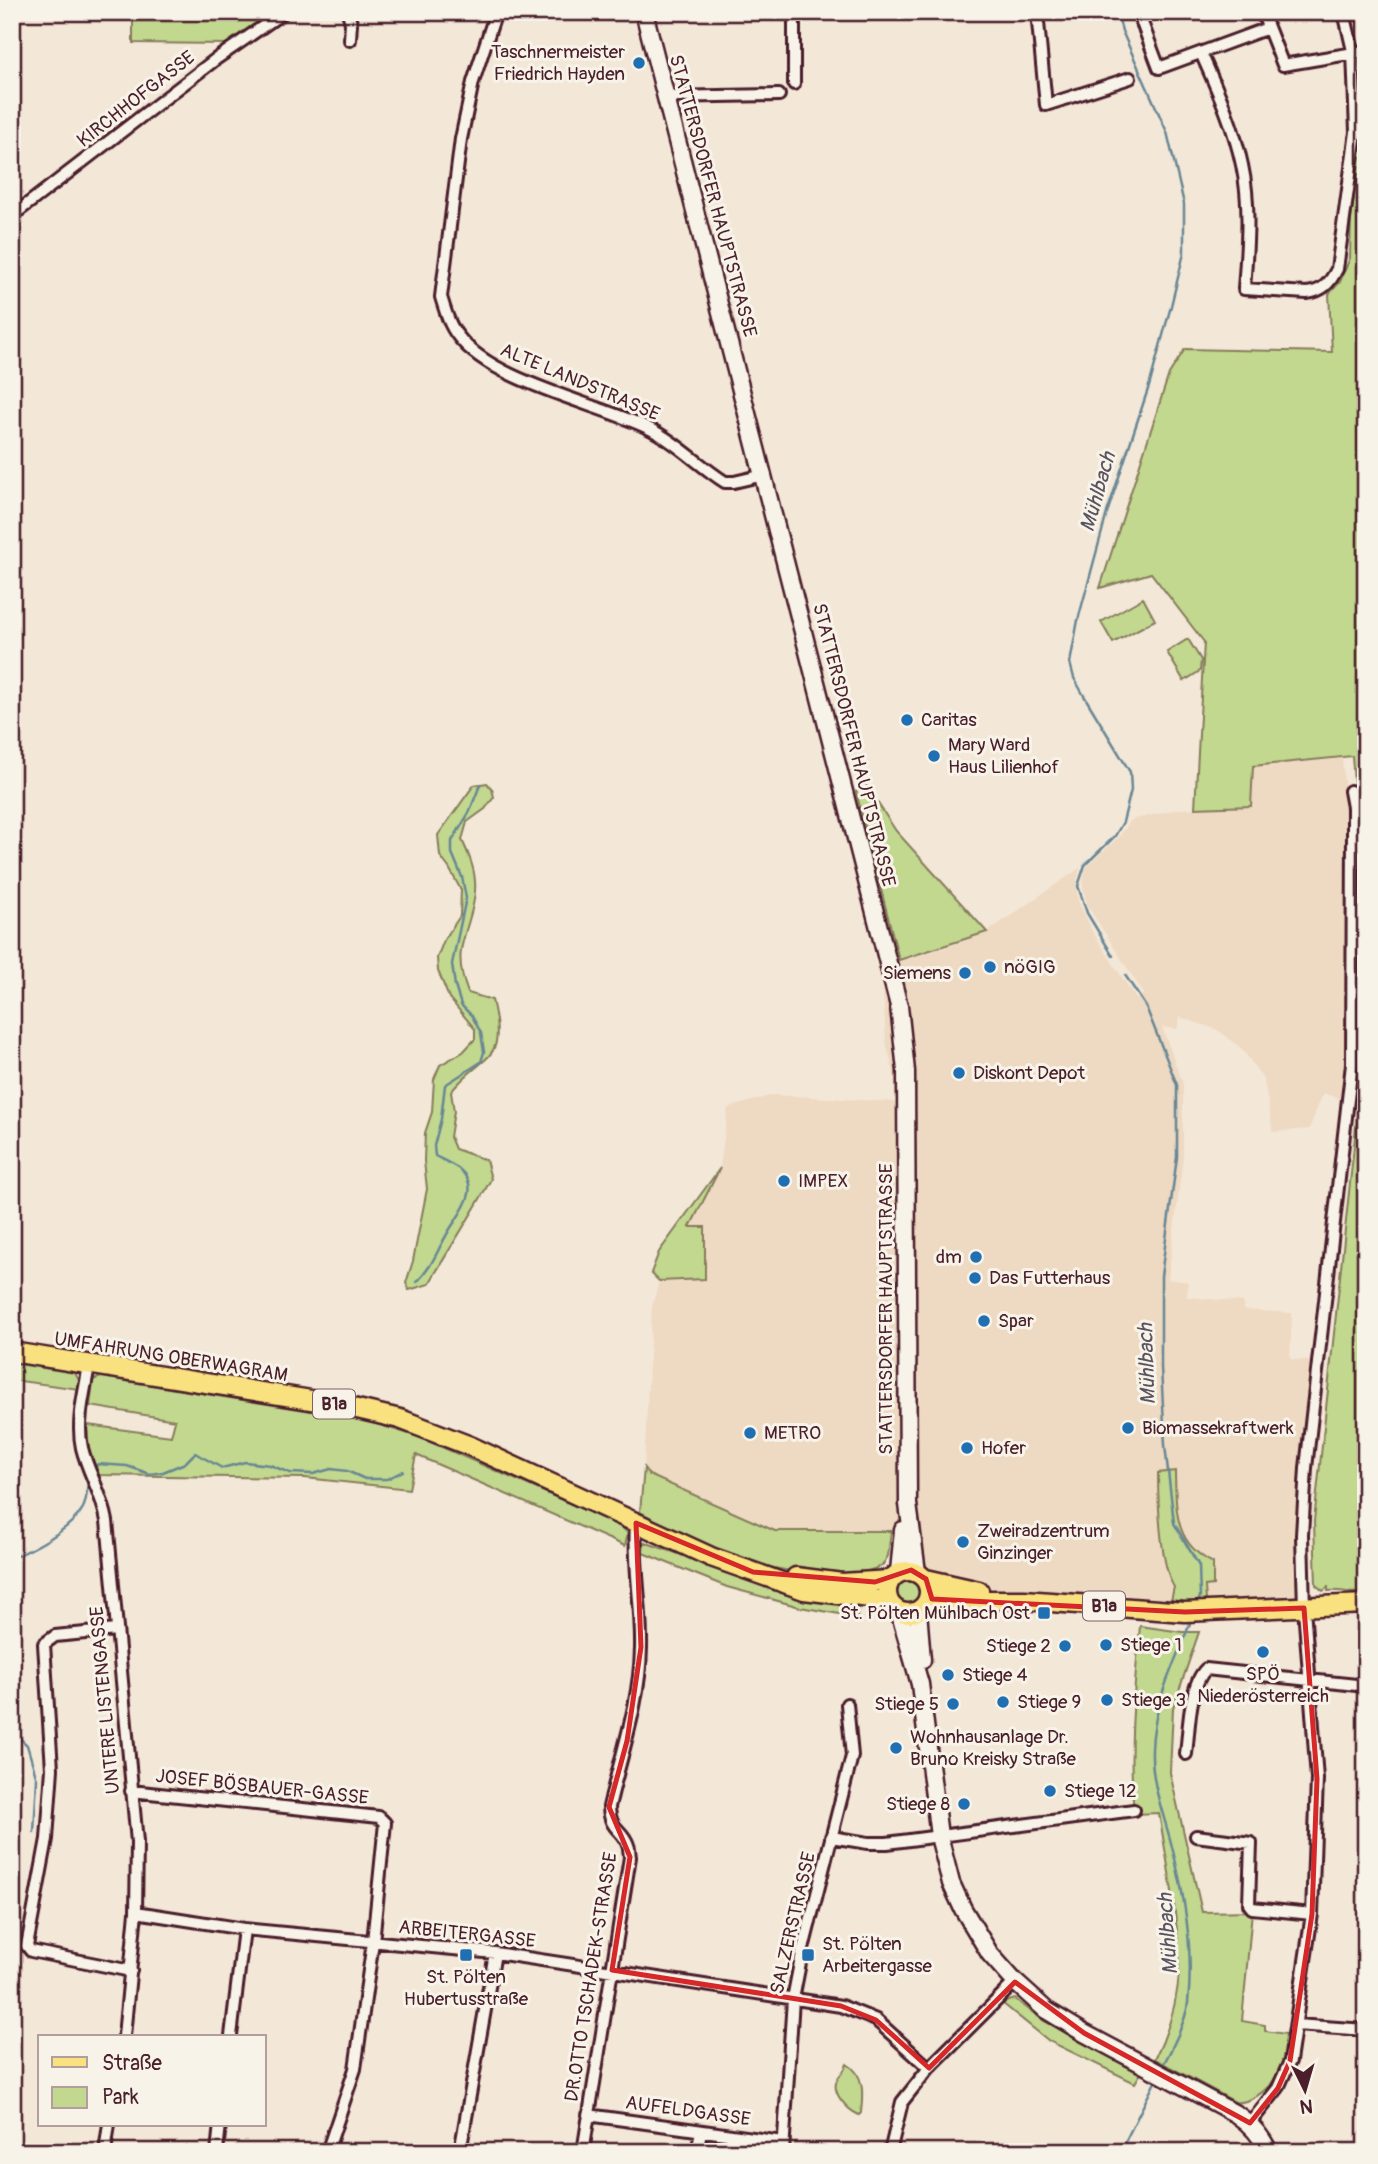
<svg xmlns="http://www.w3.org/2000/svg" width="1378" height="2164" viewBox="0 0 1378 2164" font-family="Pangolin,sans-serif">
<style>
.built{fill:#eed9c2}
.green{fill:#c1d88e;stroke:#867c5c;stroke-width:2}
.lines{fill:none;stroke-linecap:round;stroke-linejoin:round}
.stream{stroke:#698795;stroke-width:2.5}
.street-casing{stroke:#4a1f2b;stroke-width:16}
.secondary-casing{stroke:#4a1f2b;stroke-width:21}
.primary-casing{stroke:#4a1f2b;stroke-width:23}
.street{stroke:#f7f3e8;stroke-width:10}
.secondary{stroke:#f7f3e8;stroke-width:16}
.primary{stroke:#fae180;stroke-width:18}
.marked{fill:none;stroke:#d62828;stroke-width:5;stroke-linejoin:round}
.poi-dot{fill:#1f6fb2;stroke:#f7f3e8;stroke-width:2.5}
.labels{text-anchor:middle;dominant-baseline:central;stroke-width:6;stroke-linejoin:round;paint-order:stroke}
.shield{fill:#f7f3e8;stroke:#7e5f64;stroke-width:2}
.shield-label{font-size:18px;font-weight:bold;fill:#4a1f2b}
.poi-label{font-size:19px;fill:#4a1f2b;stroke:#f7f3e8;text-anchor:start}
.street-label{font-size:19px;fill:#4a1f2b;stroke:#f7f3e8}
.water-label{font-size:21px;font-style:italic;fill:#5a5360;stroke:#f7f3e8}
</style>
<rect width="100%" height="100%" fill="#f3e7d7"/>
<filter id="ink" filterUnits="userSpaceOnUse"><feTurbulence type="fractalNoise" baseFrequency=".0143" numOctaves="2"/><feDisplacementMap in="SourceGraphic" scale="14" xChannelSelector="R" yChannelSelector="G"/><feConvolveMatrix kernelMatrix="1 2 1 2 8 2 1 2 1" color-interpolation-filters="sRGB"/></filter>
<g filter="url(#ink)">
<path class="built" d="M1342 758 1345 796 1349 930 1345 1056 1341 1099 1323 1093 1309 1129 1273 1132 1264 1080 1242 1049 1218 1030 1180 1017 1177 1029 1162 1027 1183 1084V1157L1168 1279 1188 1282 1187 1297 1243 1302V1310L1292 1313 1290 1359 1312 1361 1300 1494 1299 1590 1292 1600 1201 1605 1006 1590 931 1574 919 1558 916 1530 775 1531 648 1475 644 1468 652 1307 659 1281 705 1279V1227L690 1228 720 1168 728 1108 773 1095 895 1102 894 1073 886 1042 883 989 877 967 944 948 987 932 1080 868 1076 886 1078 900 1092 931 1136 999 1144 994 1087 905 1083 888 1084 874 1088 865 1119 837 1131 820 1178 809 1251 806 1253 766Z"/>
<path class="green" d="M133 12H257V23L227 44 133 43Z
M1366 58V824L1354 782 1352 756 1253 766 1251 806 1195 808 1204 642 1151 573 1100 588 1169 374 1185 349 1332 352 1329 294 1340 282 1350 258 1351 220 1358 165 1360 61Z
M1143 598 1155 620 1113 643 1101 622Z
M1188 639 1201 660 1200 671 1184 681 1167 652Z
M864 782 896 831 987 932 899 960 856 792Z
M487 783 492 789 494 797 485 809 467 822 462 840C468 853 474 866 475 881 477 904 465 928 461 950 459 964 463 980 468 993L492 1000C508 1066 483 1051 451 1092L454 1111 450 1137 455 1149 486 1160 491 1179C472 1215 449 1249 429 1284L409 1290 406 1283 413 1261 427 1189 424 1161 425 1133 432 1112 434 1079 440 1065 463 1052 475 1039V1029L449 998 438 971 437 958 444 940 460 916 461 890 449 868 440 856 438 835 474 785Z
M1366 835V1593C1353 1594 1342 1590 1328 1591V1587L1323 1591 1316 1585 1314 1521 1360 1089 1362 1063 1358 1048 1361 1028 1359 1013 1360 969 1365 945 1361 925 1362 894 1359 842Z
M720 1168 690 1227H705V1279L659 1281 651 1273 659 1252Z
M12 1363 75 1373 80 1382 79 1389 12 1380Z
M101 1377 360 1419 419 1437 619 1525 628 1533 625 1546 416 1455 409 1489 305 1478 99 1475 89 1450 87 1425 171 1436 175 1420 90 1406 93 1380Z
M644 1468 649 1475 775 1531H891L888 1556 882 1566 849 1578 811 1575 764 1566 709 1549 640 1512Z
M1175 1471C1176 1511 1174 1543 1213 1563V1585L1205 1586 1206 1601 1200 1606H1170L1174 1587C1160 1565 1158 1501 1158 1473Z
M644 1542 816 1601 858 1607 857 1617 800 1607 727 1587 643 1553Z
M895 1591a13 13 0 1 1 26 0a13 13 0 1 1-26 0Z
M1140 1626 1182 1632H1199L1173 1708 1170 1773 1202 1912 1252 1911 1242 2021 1265 2025V2031L1286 2034C1285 2045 1285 2056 1281 2067 1275 2084 1254 2104 1235 2102L1155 2059C1168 2032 1178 2000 1179 1970 1179 1918 1167 1864 1159 1813L1134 1814C1128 1749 1134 1691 1140 1626Z
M1015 1999 1044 2021 1141 2073 1135 2083 1049 2041 1002 2003Z
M847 2064C865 2074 863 2095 861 2113L859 2115C848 2110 829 2092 838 2078 841 2073 845 2071 847 2064Z"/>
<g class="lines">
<path class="stream" d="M1113 956 1087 913 1078 886 1085 865 1115 836 1123 822 1131 790 1130 772 1083 694 1074 678 1070 663 1078 620 1107 513 1150 383 1171 306 1184 253V204L1167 132 1122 31 1117 12
M1125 975 1146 1007 1177 1085V1157L1161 1276V1367L1165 1445 1174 1523 1199 1566 1200 1597 1197 1605
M417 1282C433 1265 435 1255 446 1236 456 1216 485 1190 459 1169 452 1164 443 1160 435 1156L434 1146 441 1119 445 1085 481 1062 484 1052 481 1033 472 1016 461 1005 455 986 452 964 466 898 462 877 452 853V841L469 813 480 785
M92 1472 98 1464 127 1466 150 1474 163 1472 185 1463 195 1453 222 1468 245 1462 270 1465 290 1473 313 1474 331 1469 347 1471 365 1479H387L403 1471
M12 1558C33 1549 72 1529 83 1508 87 1501 87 1488 88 1481
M12 1731 27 1745 37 1779 34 1832
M1162 2067C1171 2051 1186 2021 1188 2003 1194 1947 1184 1892 1170 1839 1162 1810 1151 1781 1152 1750 1153 1702 1176 1661 1192 1618
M1120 2152 1156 2080"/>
<defs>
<path id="street" d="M348 12 351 23 350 40
M496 12 473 82 461 139 441 297C445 310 449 325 458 336 491 381 595 403 646 427 676 441 698 465 725 482H734L764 475
M794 12V84
M1037 12 1046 105 1130 78
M1138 12 1159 68 1268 28
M1262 12 1283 65 1366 51
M1201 53C1217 89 1234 126 1242 165 1251 206 1247 247 1244 289L1307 293C1323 291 1330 283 1337 269L1356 132 1353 51 1344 12
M665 97 779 95
M12 216 216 59 284 12
M89 1365C85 1391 76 1421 82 1448 88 1473 102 1493 107 1521L137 1842 136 1912 124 2036
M116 1630 55 1636 44 1644 52 1769 47 1839 27 1946 31 1951 131 1971
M1186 1754C1189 1731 1189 1685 1206 1669L1366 1686
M131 1791 379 1817 385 1823 373 1942 355 2069 327 2152
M1196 1836 1251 1843 1249 1904 1252 1908 1312 1914
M831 1837 868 1843H887L1134 1810
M136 1912 244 1929 495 1953 841 2006 876 2020 929 2068
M1296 2025 1366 2030
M231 2036 244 1929
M588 2115 783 2142
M1250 2123 1278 2088 1290 2061 1312 1914 1317 1779 1304 1608 1302 1535 1306 1468 1352 1064 1353 833V807L1350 791
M105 2152 109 2124
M217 2152 220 2124
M460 2152 495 1953
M583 2152 630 1857C629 1853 630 1849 628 1845 622 1828 610 1831 609 1807 621 1754 640 1703 641 1648 642 1606 633 1565 636 1523
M697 2152 701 2131
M783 2152 793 1999 802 1953 852 1756 847 1704
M890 2152 902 2102 929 2068 1015 1982"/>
<path id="secondary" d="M644 12 899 1006 906 1071 908 1504 917 1572
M899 1572 903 1530
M899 1611 920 1684 939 1836 951 1883 963 1909 990 1954 1015 1982 1046 2010 1084 2033 1236 2114C1251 2124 1261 2135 1269 2152
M918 1611 922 1660"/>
<path id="primary" d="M12 1352 336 1404 400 1419 470 1446 711 1557 804 1590 870 1598 890 1603
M887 1592a21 21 0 1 1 42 0a21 21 0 1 1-42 0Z
M796 1577 842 1583 890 1580
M926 1579 979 1591
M928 1600H1024L1185 1612 1366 1604"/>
</defs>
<use href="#street" class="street-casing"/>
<use href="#secondary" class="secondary-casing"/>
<use href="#primary" class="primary-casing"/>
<use href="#street" class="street"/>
<use href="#secondary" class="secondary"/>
<use href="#primary" class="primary"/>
</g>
</g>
<path class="marked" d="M636 1523 753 1572 875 1582 911 1570 926 1579 932 1599 1185 1612 1304 1608 1317 1779 1312 1914 1290 2061 1278 2088 1250 2123 1084 2033 1015 1982 929 2068 876 2020 841 2006 612 1970 630 1857 609 1807 627 1741 641 1647Z"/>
<g class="poi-dot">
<circle cx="639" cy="63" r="7"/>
<circle cx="907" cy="720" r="7"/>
<circle cx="934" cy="756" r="7"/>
<circle cx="990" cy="967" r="7"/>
<circle cx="965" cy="973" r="7"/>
<circle cx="959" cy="1073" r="7"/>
<circle cx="784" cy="1181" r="7"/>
<circle cx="976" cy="1257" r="7"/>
<circle cx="975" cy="1278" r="7"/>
<circle cx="984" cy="1321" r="7"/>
<circle cx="1128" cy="1428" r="7"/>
<circle cx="750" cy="1433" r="7"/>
<circle cx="967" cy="1448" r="7"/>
<circle cx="963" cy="1542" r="7"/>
<rect x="1037" y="1606" width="14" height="14" rx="3.5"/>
<circle cx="1106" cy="1645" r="7"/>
<circle cx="1065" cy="1646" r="7"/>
<circle cx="1263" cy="1652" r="7"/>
<circle cx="948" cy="1675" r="7"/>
<circle cx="1107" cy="1700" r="7"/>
<circle cx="1003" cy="1702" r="7"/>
<circle cx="953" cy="1704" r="7"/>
<circle cx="896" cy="1748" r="7"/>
<circle cx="1050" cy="1791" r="7"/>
<circle cx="964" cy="1804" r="7"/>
<rect x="459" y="1948" width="14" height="14" rx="3.5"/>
<rect x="801" y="1948" width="14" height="14" rx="3.5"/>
</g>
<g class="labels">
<g class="shield">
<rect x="313" y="1389.5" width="42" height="29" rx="5"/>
<rect x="1083" y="1591.5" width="42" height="29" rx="5"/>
</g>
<g class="shield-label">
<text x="334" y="1404">B1a</text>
<text x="1104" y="1606">B1a</text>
</g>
<g class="poi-label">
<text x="625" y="52" text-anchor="end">Taschnermeister<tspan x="625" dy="22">Friedrich Hayden</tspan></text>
<text x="921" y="720">Caritas</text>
<text x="948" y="745">Mary Ward<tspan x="948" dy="22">Haus Lilienhof</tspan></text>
<text x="1004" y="967">nöGIG</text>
<text x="951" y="973" text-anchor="end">Siemens</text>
<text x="973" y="1073">Diskont Depot</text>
<text x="798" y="1181">IMPEX</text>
<text x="962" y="1257" text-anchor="end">dm</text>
<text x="989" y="1278">Das Futterhaus</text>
<text x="998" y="1321">Spar</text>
<text x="1142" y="1428">Biomassekraftwerk</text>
<text x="764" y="1433">METRO</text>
<text x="981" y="1448">Hofer</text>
<text x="977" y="1531">Zweiradzentrum<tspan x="977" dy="22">Ginzinger</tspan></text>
<text x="1030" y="1613" text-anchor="end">St. Pölten Mühlbach Ost</text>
<text x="1120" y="1645">Stiege 1</text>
<text x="1051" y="1646" text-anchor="end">Stiege 2</text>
<text x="1263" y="1674" text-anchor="middle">SPÖ<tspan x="1263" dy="22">Niederösterreich</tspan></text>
<text x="962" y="1675">Stiege 4</text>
<text x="1121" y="1700">Stiege 3</text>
<text x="1017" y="1702">Stiege 9</text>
<text x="939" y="1704" text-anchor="end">Stiege 5</text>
<text x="910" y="1737">Wohnhausanlage Dr.<tspan x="910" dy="22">Bruno Kreisky Straße</tspan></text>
<text x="1064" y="1791">Stiege 12</text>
<text x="950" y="1804" text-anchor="end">Stiege 8</text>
<text x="822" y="1944">St. Pölten<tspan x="822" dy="22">Arbeitergasse</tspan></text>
<text x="466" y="1977" text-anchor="middle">St. Pölten<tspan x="466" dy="22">Hubertusstraße</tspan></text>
</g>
<g class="street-label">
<text transform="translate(136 99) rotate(-38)">KIRCHHOFGASSE</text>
<text transform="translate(713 196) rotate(75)">STATTERSDORFER HAUPTSTRASSE</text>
<text transform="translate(580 382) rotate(23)">ALTE LANDSTRASSE</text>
<text transform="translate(854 745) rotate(76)">STATTERSDORFER HAUPTSTRASSE</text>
<text transform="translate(886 1309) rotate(-90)">STATTERSDORFER HAUPTSTRASSE</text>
<text transform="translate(171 1357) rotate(9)">UMFAHRUNG OBERWAGRAM</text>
<text transform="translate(105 1700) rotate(-95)">UNTERE LISTENGASSE</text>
<text transform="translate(262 1787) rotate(6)">JOSEF BÖSBAUER-GASSE</text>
<text transform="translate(793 1923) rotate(-77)">SALZERSTRASSE</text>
<text transform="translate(467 1934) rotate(6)">ARBEITERGASSE</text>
<text transform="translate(591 1977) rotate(-81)">DR.OTTO TSCHADEK-STRASSE</text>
<text transform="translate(688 2111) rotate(8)">AUFELDGASSE</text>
</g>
<g class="water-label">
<text transform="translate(1098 492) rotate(-74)">Mühlbach</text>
<text transform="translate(1147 1364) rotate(-92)">Mühlbach</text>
<text transform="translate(1168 1934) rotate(-94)">Mühlbach</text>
</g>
</g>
<rect width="1378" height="2164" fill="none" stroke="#f7f3e8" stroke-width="42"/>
<rect x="21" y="21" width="1336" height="2122" fill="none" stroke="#4a1f2b" stroke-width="2.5" filter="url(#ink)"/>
<rect x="38" y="2035" width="228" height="91" fill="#f7f3e8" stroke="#b29e9c" stroke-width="2"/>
<rect x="52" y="2057" width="35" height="10" fill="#fae180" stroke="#b29e9c" stroke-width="2"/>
<text x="102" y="2070" font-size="21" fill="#4a1f2b">Straße</text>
<rect x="52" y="2087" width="35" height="21" fill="#c1d88e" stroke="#b29e9c" stroke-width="2"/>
<text x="102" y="2104" font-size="21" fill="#4a1f2b">Park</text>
<g transform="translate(1305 2090) rotate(175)" stroke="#f7f3e8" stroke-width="5" paint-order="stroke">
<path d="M0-5L12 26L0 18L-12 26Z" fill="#4a1f2b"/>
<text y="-10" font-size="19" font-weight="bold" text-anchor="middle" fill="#4a1f2b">N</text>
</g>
</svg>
